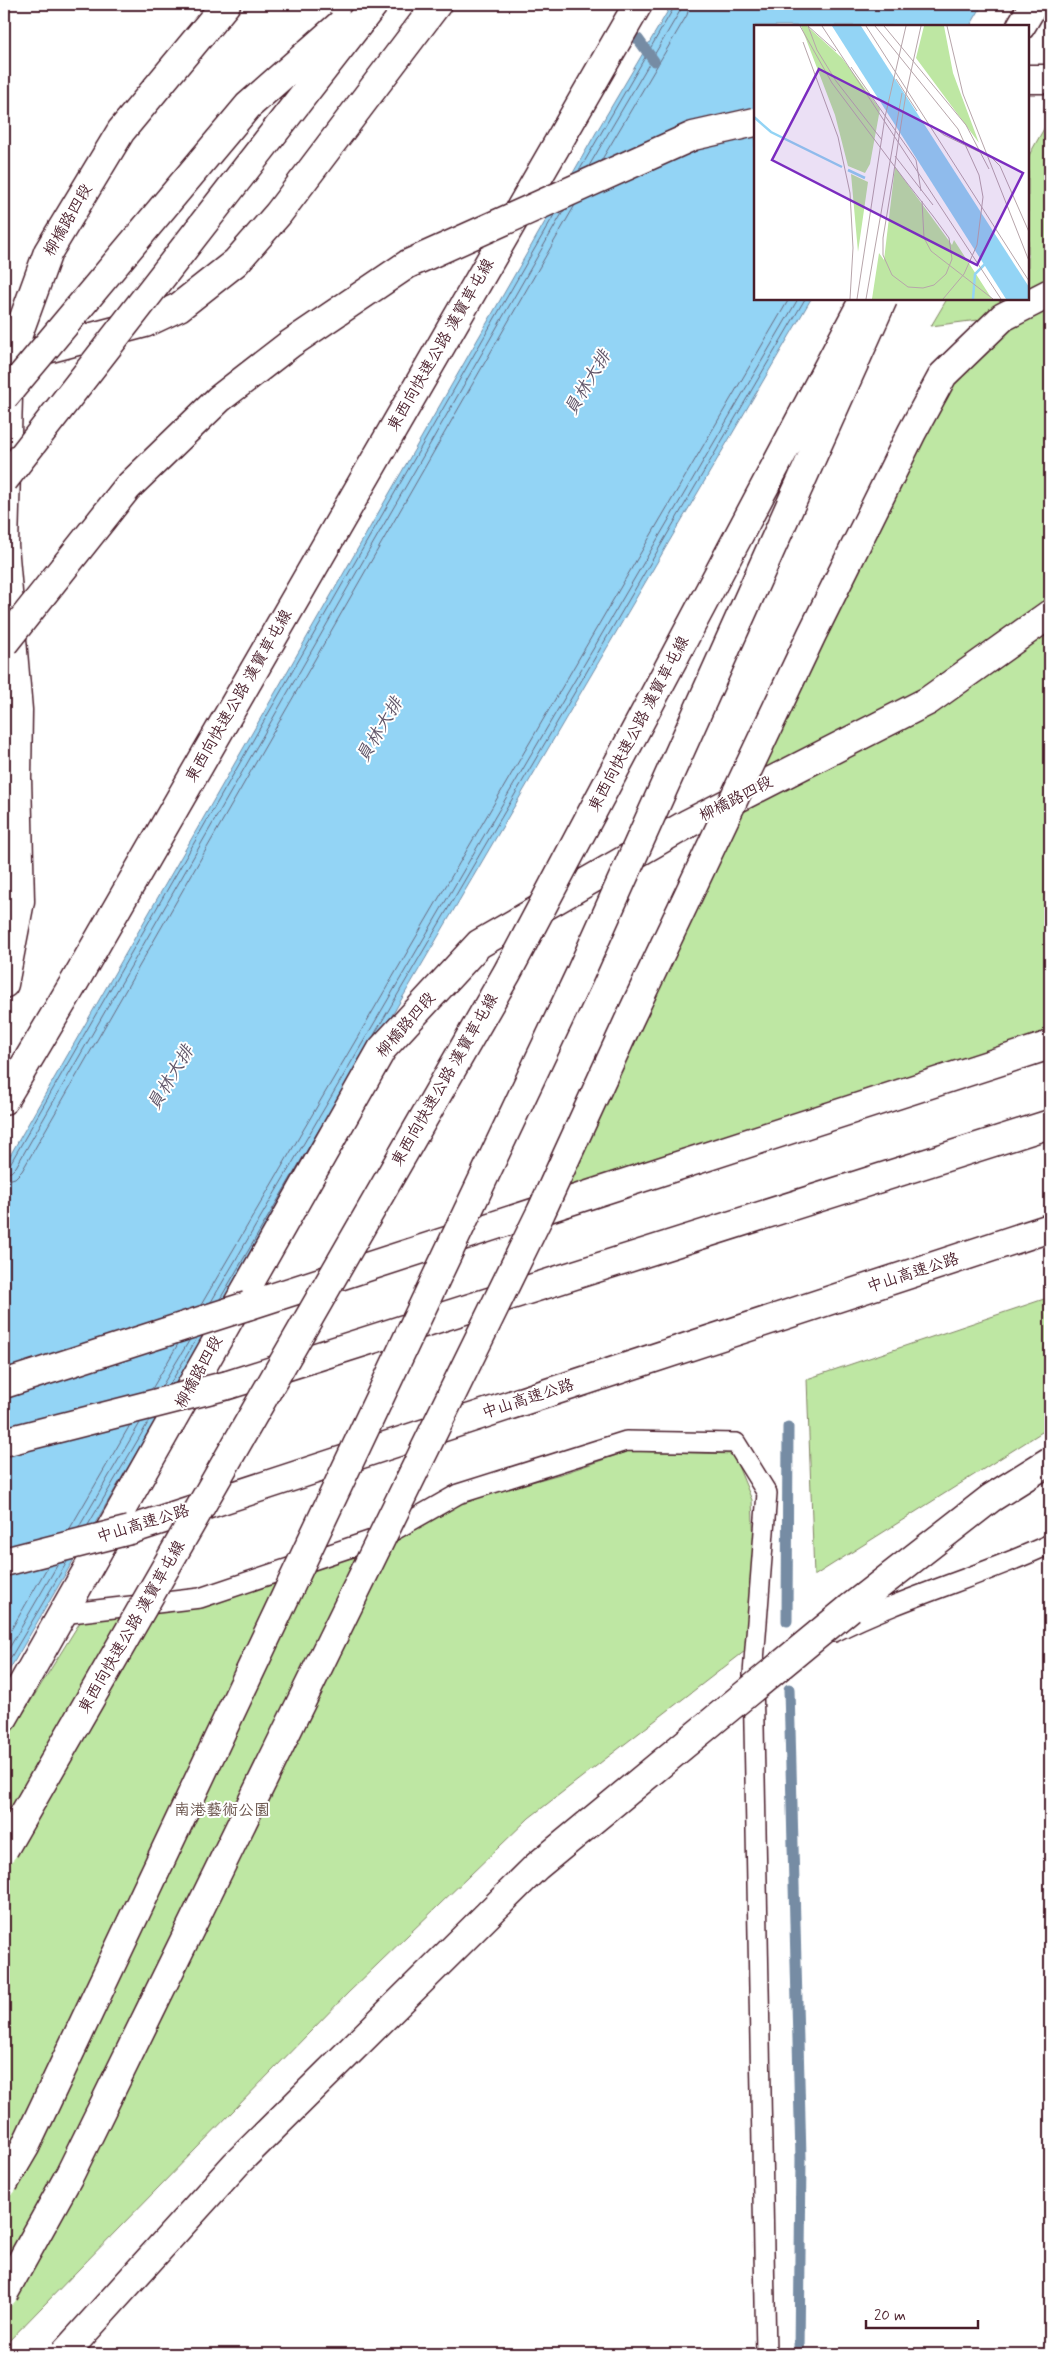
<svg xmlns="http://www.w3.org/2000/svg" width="1054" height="2358" viewBox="0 0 1054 2358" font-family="Mynerve,'LXGW WenKai TC',sans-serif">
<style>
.green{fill:#bee7a3;stroke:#848367}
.water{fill:#93d4f5;stroke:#768ca4}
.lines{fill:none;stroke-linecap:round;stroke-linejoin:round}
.shore{stroke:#67677c;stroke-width:1}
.stream{stroke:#768ca4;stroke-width:11}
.lane-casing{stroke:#4a1f2b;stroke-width:22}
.street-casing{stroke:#4a1f2b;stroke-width:31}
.secondary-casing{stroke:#4a1f2b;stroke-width:31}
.highway-casing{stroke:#4a1f2b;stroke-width:31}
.lane{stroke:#fff;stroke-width:19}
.street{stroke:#fff;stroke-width:28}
.secondary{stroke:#fff;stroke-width:28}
.highway{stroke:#fff;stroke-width:28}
.highway-bridge-casing{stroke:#4a1f2b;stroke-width:31;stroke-linecap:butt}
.highway-bridge{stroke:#fff;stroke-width:28}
.labels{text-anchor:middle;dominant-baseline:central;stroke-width:4;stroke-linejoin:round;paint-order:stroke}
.street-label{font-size:16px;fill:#4a1f2b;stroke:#fff}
.park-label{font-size:16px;fill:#675149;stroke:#fff}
.water-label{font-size:18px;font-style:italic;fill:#605568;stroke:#fff}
.inset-river{fill:none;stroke:#93d4f5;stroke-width:2.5}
.inset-road{fill:none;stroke:#b7a5aa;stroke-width:1}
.view{fill:#7b2cbf;fill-opacity:0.15;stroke:#7b2cbf;stroke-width:2.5}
.inset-edge{fill:none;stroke:#4a1f2b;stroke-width:2.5}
</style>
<rect width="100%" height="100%" fill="#fff"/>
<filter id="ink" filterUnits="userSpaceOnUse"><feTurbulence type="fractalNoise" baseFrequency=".02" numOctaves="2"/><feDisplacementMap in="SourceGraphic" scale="10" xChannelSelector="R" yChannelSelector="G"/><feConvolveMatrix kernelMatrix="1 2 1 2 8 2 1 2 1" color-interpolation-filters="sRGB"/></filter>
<g filter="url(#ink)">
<path class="green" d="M1050 118V1045L541 1212 912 432 1002 317 931 326 947 299H1028V157Z
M1050 1297V1427L814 1576 807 1379Z
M629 1451 733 1454 752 1500 758 1641 529 1818 348 1993 4 2346V1744L82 1619 378 1552 441 1510 492 1493 564 1473Z"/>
<path class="water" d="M672 4H983L970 26H755V299H811L4 1679V1166L597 131Z"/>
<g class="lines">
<path class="shore" d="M601 161 687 15 690 4
M589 166 680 11 682 4
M579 171 676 4
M374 1035 805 299
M4 1167 10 1164 554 215
M4 1173 11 1172 16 1167 564 210
M4 1181 15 1178 22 1171 575 205
M220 1299 320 1128
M211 1302 798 299
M201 1305 789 299
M170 1384 197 1338
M162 1386 189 1341
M152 1389 178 1344
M88 1525 149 1421
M79 1527 140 1423
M69 1530 130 1425
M4 1642 48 1566
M4 1657 58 1564
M4 1669 67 1562"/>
<path class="stream" d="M638 39 654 61
M787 1621 788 1427
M789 1689 801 2158 799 2354"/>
<defs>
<path id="lane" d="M62 1614 200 1598 384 1536 458 1494 626 1441 736 1443 767 1493 753 1674 766 2354
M834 1632C903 1597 980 1577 1050 1544"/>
<path id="street" d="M32 353 145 323 179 307 236 262 278 214 437 4"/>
<path id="secondary" d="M4 984 20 901 17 778 18 710 4 545 9 359 48 252 121 131 226 4
M4 1717 382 1049 479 944 689 823 928 701 1050 614"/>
<path id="highway" d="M1021 26 1034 4
M1028 79H1050
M4 1100 75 981 638 4
M247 1306 1050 1045
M228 1385 1050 1124
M130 1530 1050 1228
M850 1608 991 1498 1050 1461"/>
</defs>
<use href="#lane" class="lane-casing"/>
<use href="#street" class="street-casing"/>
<use href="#secondary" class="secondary-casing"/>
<use href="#highway" class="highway-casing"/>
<use href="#lane" class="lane"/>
<use href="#street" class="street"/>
<use href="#secondary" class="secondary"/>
<use href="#highway" class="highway"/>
<defs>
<path id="highway-bridge" d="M4 397 248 106 341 24
M4 480 374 4
M4 643 127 488 219 399 290 344 408 264 693 136 755 122
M4 1384 247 1306
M4 1442 228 1385
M4 1562 130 1530
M4 1849 507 973 864 299
M4 2183 25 2147 579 976 883 299
M4 2293 70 2174 541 1212 629 1020 812 634 912 432 943 375 1003 317 1050 293
M64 2354 236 2164 536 1867 850 1608"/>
</defs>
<use href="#highway-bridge" class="highway-bridge-casing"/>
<use href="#highway-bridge" class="highway-bridge"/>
</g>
</g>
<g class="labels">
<g class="street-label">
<text transform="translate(68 220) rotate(-60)">柳橋路四段</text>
<text transform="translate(441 345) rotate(-60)">東西向快速公路 漢寶草屯線</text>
<text transform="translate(239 696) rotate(-60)">東西向快速公路 漢寶草屯線</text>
<text transform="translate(639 724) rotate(-62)">東西向快速公路 漢寶草屯線</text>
<text transform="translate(736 799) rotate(-27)">柳橋路四段</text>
<text transform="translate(406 1025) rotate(-49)">柳橋路四段</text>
<text transform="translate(445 1080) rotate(-60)">東西向快速公路 漢寶草屯線</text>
<text transform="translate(913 1273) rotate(-18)">中山高速公路</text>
<text transform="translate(199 1372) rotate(-61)">柳橋路四段</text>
<text transform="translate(528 1399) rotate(-18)">中山高速公路</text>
<text transform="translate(143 1524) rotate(-17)">中山高速公路</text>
<text transform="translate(132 1627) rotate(-60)">東西向快速公路 漢寶草屯線</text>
</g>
<g class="park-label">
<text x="222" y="1810">南港藝術公園</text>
</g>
<g class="water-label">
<text transform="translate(588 383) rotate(-59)">員林大排</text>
<text transform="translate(380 730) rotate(-59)">員林大排</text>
<text transform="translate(171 1078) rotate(-59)">員林大排</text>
</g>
</g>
<g transform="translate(754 25)">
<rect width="275" height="275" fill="#fff"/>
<path d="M47 1H53L88 33 126 84 116 139 111 148 94 141 81 90ZM170 1H190L199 48 225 118 162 33ZM141 142 198 220 200 215 238 274H118L125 228 130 235ZM97 149 114 157 104 227Z" fill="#bee7a3"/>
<path d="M78 1H107L275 262V274H252Z" fill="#93d4f5"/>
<path class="inset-river" d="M0 92 17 107 88 142M94 145 111 153M219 274 221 249 233 237"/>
<path class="inset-road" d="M46 1 78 58 153 158 179 191 195 213 198 234 192 249 180 260 169 263 154 262 138 250 129 230V213L139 153 145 112 152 69 167 1M54 1 82 26M54 1 63 25 82 56 128 115M68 1 247 274M112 1 275 256M121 1 204 104 225 150 229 172 223 220 210 249 189 274M130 1 212 100 235 144M193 1 209 69 275 236M49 17 84 112 96 168 99 223 96 274M97 42 162 135 167 166M142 54 163 86M177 100 190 110 238 133 246 141 275 207M141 131 179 180M168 176 170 213 177 226 239 274M103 274 131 92 152 1M112 274 148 68"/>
<path class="view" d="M65 44 269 148 223 240 18 135Z"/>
<rect width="275" height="275" class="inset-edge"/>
</g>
<rect width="1054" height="2358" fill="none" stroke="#fff" stroke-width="20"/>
<rect x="10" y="10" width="1034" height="2338" fill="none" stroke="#4a1f2b" stroke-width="2" filter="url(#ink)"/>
<path d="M866 2320v8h112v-8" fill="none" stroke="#4a1f2b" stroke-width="2.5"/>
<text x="874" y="2320" font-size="15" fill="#4a1f2b" stroke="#ffffff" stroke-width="4" paint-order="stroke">20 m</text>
</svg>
